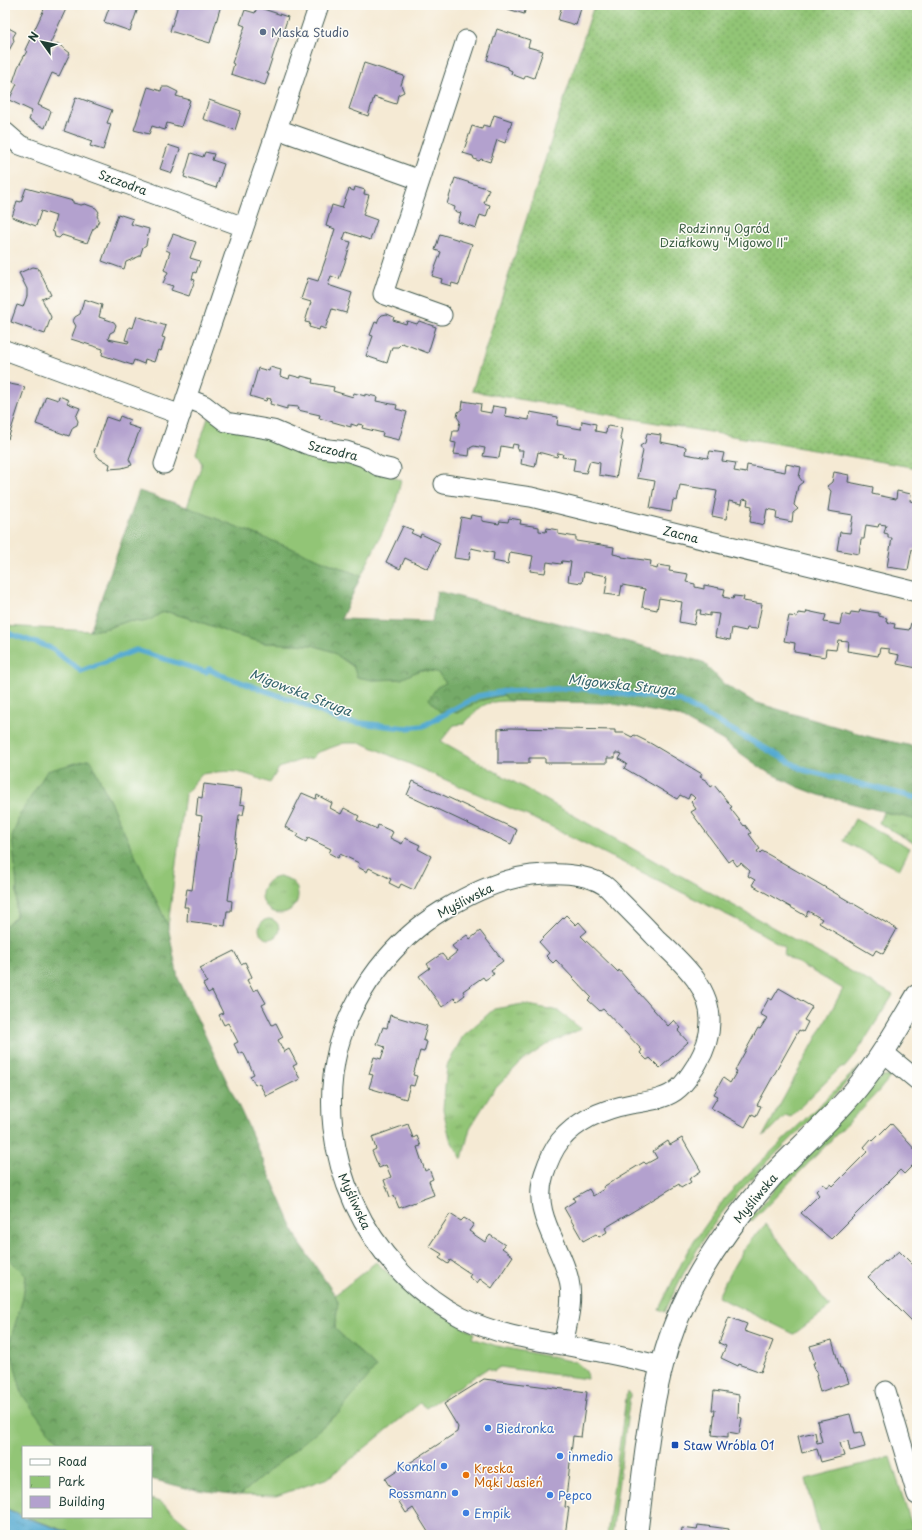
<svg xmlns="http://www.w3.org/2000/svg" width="922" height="1540" viewBox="0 0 922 1540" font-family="'Playpen Sans',sans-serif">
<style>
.grass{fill:#92c576;stroke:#588155}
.forest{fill:url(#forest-crowns);stroke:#4a744e}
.park{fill:url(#park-tufts);stroke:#588155}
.garden{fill:url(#garden-dots);stroke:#588155}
.water{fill:url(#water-ripples);stroke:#3a7482}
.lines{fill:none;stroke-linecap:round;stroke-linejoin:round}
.stream{stroke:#55aad1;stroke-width:5.5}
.building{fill:#b3a1ce}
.minor-casing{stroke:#3f574c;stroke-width:21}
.tertiary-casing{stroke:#3f574c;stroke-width:24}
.minor{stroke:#fff;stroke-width:19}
.tertiary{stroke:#fff;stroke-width:22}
.service-dot{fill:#5c6f8a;stroke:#fdfcf7;stroke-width:1.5}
.shop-dot{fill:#3f7fe0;stroke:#fdfcf7;stroke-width:1.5}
.transit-dot{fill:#1a4fb4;stroke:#fdfcf7;stroke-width:1.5}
.food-dot{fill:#e8710a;stroke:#fdfcf7;stroke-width:1.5}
.labels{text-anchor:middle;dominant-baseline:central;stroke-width:3;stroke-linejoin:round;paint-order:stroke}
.service-label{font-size:12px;fill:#4e5e75;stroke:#fdfcf7;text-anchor:start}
.street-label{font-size:12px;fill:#1f3d34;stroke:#fdfcf7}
.park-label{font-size:12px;fill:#3c5f44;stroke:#fdfcf7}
.shop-label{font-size:12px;fill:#366cbe;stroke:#fdfcf7;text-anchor:start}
.transit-label{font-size:12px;fill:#164399;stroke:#fdfcf7;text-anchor:start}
.food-label{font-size:12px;fill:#c56008;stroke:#fdfcf7;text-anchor:start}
.water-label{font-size:13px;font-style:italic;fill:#32636b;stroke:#fdfcf7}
</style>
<defs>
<pattern id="forest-crowns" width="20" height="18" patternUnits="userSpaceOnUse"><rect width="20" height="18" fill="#75aa67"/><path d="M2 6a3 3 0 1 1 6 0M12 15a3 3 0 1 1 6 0" fill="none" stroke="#5f8c56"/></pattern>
<pattern id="park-tufts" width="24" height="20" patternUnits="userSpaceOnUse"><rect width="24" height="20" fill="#92c576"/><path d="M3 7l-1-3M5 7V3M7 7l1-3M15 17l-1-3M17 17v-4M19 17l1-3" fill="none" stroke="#77a162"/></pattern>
<pattern id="garden-dots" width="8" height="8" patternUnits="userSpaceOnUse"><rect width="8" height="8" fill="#92c576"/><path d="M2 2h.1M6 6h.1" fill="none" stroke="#77a162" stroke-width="1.8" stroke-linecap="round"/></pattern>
<pattern id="water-ripples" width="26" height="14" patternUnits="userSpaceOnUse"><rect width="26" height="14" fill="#55aad1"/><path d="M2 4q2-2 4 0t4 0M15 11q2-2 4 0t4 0" fill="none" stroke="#468caa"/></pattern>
</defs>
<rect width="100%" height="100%" fill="#fdfcf7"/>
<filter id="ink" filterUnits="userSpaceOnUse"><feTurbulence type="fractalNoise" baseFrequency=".025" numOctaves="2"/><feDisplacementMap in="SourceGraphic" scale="8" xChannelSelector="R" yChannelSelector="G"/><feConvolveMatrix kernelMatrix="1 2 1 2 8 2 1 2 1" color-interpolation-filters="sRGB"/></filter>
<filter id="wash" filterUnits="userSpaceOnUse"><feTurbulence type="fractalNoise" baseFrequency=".012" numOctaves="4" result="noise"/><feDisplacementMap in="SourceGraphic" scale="16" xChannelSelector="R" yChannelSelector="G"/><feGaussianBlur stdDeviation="0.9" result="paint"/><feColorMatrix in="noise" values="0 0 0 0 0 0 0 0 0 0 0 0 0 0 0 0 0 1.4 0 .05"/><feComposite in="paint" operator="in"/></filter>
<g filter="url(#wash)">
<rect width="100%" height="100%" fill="#f5ead4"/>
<path class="grass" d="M208 418 253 433 342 458 401 480 395 506 361 576 187 507 202 464 196 453Z
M168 612 198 621 235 635 265 643 312 645 331 651 372 680 401 679 420 670 437 672 446 683 447 710 457 713 479 701 504 695 509 701C483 701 481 706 464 724L454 725 441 741 893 995 856 1054 844 1068 841 1067 790 1117 786 1115 772 1129 763 1136 843 989 784 955 785 947 745 924 548 825 362 743H344L316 753 313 758 300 760 279 768 270 783C240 771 234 769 202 774L185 794 168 926 90 759 17 888 16 917 5 926V626L90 631 108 628 128 621 142 622 150 620 161 613Z
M855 819 910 848 899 870 843 841Z
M861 1065C828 1108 786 1141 749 1181 713 1219 686 1264 665 1312L659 1309 688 1250 725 1198 745 1177Z
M891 1076 878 1092 751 1222V1218L782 1180 875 1082 883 1077Z
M766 1224 830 1307 794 1334 718 1297C730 1271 744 1244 766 1224Z
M5 1255 26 1275 23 1298 49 1432 67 1447H23V1515L5 1508Z
M376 1262 416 1299 474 1333 472 1338 497 1346 576 1362 586 1371 587 1379 500 1367 494 1371 488 1368 426 1408 420 1403 328 1478 276 1496 240 1495 287 1456 376 1367 335 1329 338 1302 335 1295Z
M627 1391 630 1395 612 1535H607Z
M890 1457 913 1529 870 1535H820L806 1479Z
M151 1499 162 1503 199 1535H77L27 1517H151Z"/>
<path class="forest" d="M139 491 187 507 361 576 341 619 432 622 437 591 703 662 724 684 754 702 874 738 917 747V820L819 795 798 787 764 770 722 740 678 716 609 703 509 701 503 695 479 701 457 713 447 710 440 712 429 699 437 687 446 683 437 672 420 670 401 679 372 680 357 677 353 666 331 651 312 645 265 643 235 635 198 621 168 612 161 613 150 620 142 622 128 621 108 628 90 631Z
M90 759 168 926 178 978 248 1126 299 1242 335 1295 338 1302 335 1329 376 1367 339 1413 240 1495 190 1489 151 1479V1447H67L49 1432 22 1394 9 1344 23 1298 26 1276 5 1255V926L16 917 17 887 12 837 20 814 47 771Z"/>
<path class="park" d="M883 812 917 820V845L879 823Z
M262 895a18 18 0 1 1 36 0a18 18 0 1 1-36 0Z
M259 929a10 10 0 1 1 20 0a10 10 0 1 1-20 0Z
M523 1004 559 1011 581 1029 546 1045 520 1063 493 1091 470 1128 462 1159 450 1139 443 1109 447 1066 463 1036 494 1009Z"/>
<path class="garden" d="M594 5H917V468L472 391Z"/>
<path class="water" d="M5 1508 23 1517 77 1535H5Z"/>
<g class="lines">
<path class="stream" d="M5 632 51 648 81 671 136 650 206 672 209 669 218 674 303 704 341 721 406 728 423 726 478 696 507 691 579 688 680 701 804 770 917 798"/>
</g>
<g id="blocks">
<path class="building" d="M46 5H57L66 9 48 48 52 50 57 43 70 53 59 76 52 73 38 105 51 111 45 128 29 120 32 111 9 100 17 84 13 82 18 67 27 51 25 50Z
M110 5H139L130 31 104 22Z
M178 5H221L210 43 170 31Z
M506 5H527L524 14 505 8Z
M562 5H582L576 25 558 20Z
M257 7 288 17 281 38 279 37 267 74H269L265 85 231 74 234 64 232 63 245 26 240 24 245 10 255 13Z
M5 26 16 32 13 37 14 41 5 58Z
M497 29 530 40 528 47 543 51 534 78 526 75 524 79 511 74 512 71 508 69V67L487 60Z
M364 63 404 76 401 85 404 92 398 95 396 104 374 97 368 116 349 109Z
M148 87 161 91 162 87H168L178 92 176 96 190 100 181 127 167 123 165 130 152 126 149 134 134 130Z
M76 97 112 110 107 123 111 124 103 150 90 146 92 141 64 131Z
M209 100 241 111 235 130 203 119Z
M494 115 512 121 505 143 497 140 490 162 481 159 479 161 474 159 473 156 463 153 472 126 482 129 483 125 490 127Z
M168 145 180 149 172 173 160 169Z
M205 152 214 154 212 160 224 164 216 188 184 177 191 153 203 157Z
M455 178 489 189 484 203 490 205 486 217 480 215 476 228 458 222 461 213 454 211 455 207 447 204Z
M355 187 365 190 364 194 369 195 363 215 377 220 370 240 346 232 343 240 351 242 345 262 339 279 331 276 328 285 352 293 346 313 332 309 325 329 320 327 319 330 309 327 310 323 305 322 311 302 301 299 308 278 318 281 327 255 335 229 326 226 332 205 342 208 349 189 354 191Z
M26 188 73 201V203L81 205 85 204 96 208 99 212 97 216 99 220 96 227 93 229 87 243 62 235 59 238 55 237 54 232 52 231 56 216 41 211 36 226 12 217 17 201 21 202Z
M118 214 133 219 131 224 149 229 146 245 143 247 140 256 126 262 124 269 102 261Z
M173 234 196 242 190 258 200 261 196 273 194 272 192 279 195 280 189 296 171 290 173 286 163 283 168 272 164 270 170 252 166 250Z
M440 234 472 244 459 285 452 283 451 286 441 283 442 279 432 276 441 252 435 250Z
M33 267 38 268 51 295 42 299 51 317 45 334 11 322 17 305 23 307 27 296V289L19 273Z
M84 299 102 305 99 317 114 322 116 325 114 331 110 333 108 339 128 343 129 341 125 340 129 327 133 328 137 316 166 326 162 337 165 338 161 351 158 350 154 362 145 359 144 364 134 360 132 365 102 355 103 349 71 339 76 326 73 321 75 317 80 314Z
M387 314 394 317 393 320 406 324 407 321 417 324 419 321 436 327 428 353 402 343 398 347H392L387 363 366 356 373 336 370 335 375 322 377 323 379 318 382 315Z
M270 367 281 370 280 376 289 379 290 375 301 378V376L313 379 312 383 334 387 333 391 353 397 354 393 365 396V394L377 397 376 401 397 405 396 409 407 412 399 440 382 436 383 433 362 428 363 425 358 424 357 426 351 424V427L319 418 320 415 298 410 299 407 287 406V409L270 404 271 399 267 398 266 401 250 396 258 368 269 371Z
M5 383 25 387 8 439 5 438Z
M46 396 58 400 59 396 69 400 67 403 80 408 76 417 78 421 77 425 73 427 69 436 36 424Z
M463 401 481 404 480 411 491 413 493 406 506 408 505 416 529 420 530 412 558 417 557 425 581 429 582 421 596 424 595 431 606 433 607 426 622 428 620 438 623 442 616 478 599 475 600 463 590 461 586 473 573 471 575 459 562 457 563 454 558 453 557 457 538 452 535 467 521 464 523 450H517L518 445 513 444 512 448 501 446 499 458 483 456 485 448 474 446 470 448 469 456 454 454 456 443 451 442 453 431H458L460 421 457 417 458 412 462 409Z
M120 416 130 420 128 425 140 429 129 459 132 465 122 468 109 469 110 464 100 459 94 452 106 417 118 421Z
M647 433 661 435 660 442 686 447 685 454 708 458 710 451 724 453 722 461 736 463 734 471 746 473 747 465 785 472 786 464 801 467 799 477 803 482 798 486 794 505 798 509 793 513 792 522 776 519 777 511 767 509 764 525 750 522 752 506 747 505 748 500 743 499 742 504 729 501 726 519 712 516 717 491 680 485 677 501 673 500 671 512 650 508 655 481 637 478 643 451 640 446 645 443Z
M834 472 849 475 848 482 873 487 872 494 896 499 897 491 911 494 910 501 917 502V540L916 550 912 549 908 570 887 567 892 538H888V534L884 533 886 525 879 524 878 527 866 525 864 539H861L859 554 837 550 840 532 850 533 853 515 828 511 831 491 827 486 832 482Z
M471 515 482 517V521L499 524 500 521 508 522 509 518 521 520 520 524 539 527V531L546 532 547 528 558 530V534L576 537V541L614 547 613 554 622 556V557L651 561 650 567 657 569 658 565 670 567 669 571 688 574 686 582 695 584V587L704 589V585L725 589 723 597 733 599 734 596 744 597 743 601 762 604 757 629 747 628 746 631 732 628 730 640 715 637 719 614 710 613V616L700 614 701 610H697L694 625 679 622 682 602 659 598 657 610 642 607 645 589 622 585 620 596 605 594 608 576 584 572 582 583 568 581 571 562 562 561 561 564 547 562 545 573 530 571 533 556 510 552 508 564 493 561 494 553 471 548 469 560 454 558 461 517 470 519Z
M403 526 413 530 411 533 420 537 421 534 440 543 428 569 405 558 400 569 386 562Z
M860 610 879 613V616L887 618 886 622 895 624 894 628 909 630 911 623 917 624V668L897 664 899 655 889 653V649L880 648 878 656 847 651 848 641 838 640 836 650 826 649 825 657 794 652 795 643 784 641 789 616 797 617 798 613 806 614 807 611 816 613 826 615 824 622 840 625 842 614 850 616 851 612 859 613Z
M510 728 615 730V733H624L632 737 634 735 650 743 702 774 700 777 707 781 711 787 714 785 732 807 730 808 744 826 745 825 751 833 749 834 760 849 757 851 759 854 762 851 778 860 897 929 883 954 876 950 873 955 819 923 822 919 808 911 806 916 752 885 755 880 748 876 750 871 741 863 737 866 732 859 728 862 691 812 696 809 691 802 695 798 693 796 690 794 688 799 680 795 677 799 624 768 627 764 619 759 622 754 619 753H615V758H607V763H545V758H529V763H498V729Z
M413 781 517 830 511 844 407 795Z
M204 784 242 789 240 804 245 805 243 815H239L228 900 232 901 231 911H227L225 926 187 921 188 907H184L187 889 192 890 202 816 196 815 198 797 202 798Z
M302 793 316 799 317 795 332 803 330 808 341 814 344 808 359 816 357 820 377 829 378 825 393 832 390 838 402 844 405 838 420 845 418 849 431 856 414 890 401 884 399 888 389 883 391 879 369 868 367 872 358 867 359 863 340 854 338 858 329 853 331 849 308 838 306 842 297 837 299 834 285 827Z
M566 915 576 925 579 922 587 931 581 936 618 972 619 970 668 1026 674 1020 681 1028 678 1031 688 1042 660 1068 650 1058 647 1060 640 1053 642 1050 603 1009 600 1011 588 1000 591 997 556 960 553 963 546 956 549 953 539 942Z
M480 931 503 961 491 970 494 974 485 980 483 977 463 991 465 995 457 1001 454 998 442 1007 419 976 430 968 427 964 437 957 442 954 447 960 457 952 452 946 467 935 470 939Z
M234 951 241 964 245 962 252 977 247 980 253 991 258 989 266 1003 262 1005 272 1025 276 1023 283 1037 278 1040 284 1052 289 1049 297 1064 293 1066 300 1079 266 1096 259 1083 255 1085 250 1076 254 1074 243 1052 239 1054 234 1044 238 1042 228 1023 224 1025 219 1015 223 1013 212 991 208 993 203 984 207 982 200 968Z
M779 988 812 1007 804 1020 808 1022 803 1032 799 1030 757 1105 761 1106 756 1116 752 1114 745 1127 711 1108 718 1096 714 1094 723 1078 730 1083 737 1071 735 1070 758 1028 760 1029 767 1018 760 1014 769 998 772 1000Z
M390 1015 427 1026 423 1040 427 1042 424 1052 420 1051 413 1075 417 1076 414 1086 410 1085 406 1099 369 1088 373 1075 369 1074 374 1057 381 1059 385 1047 377 1044 383 1027 387 1028Z
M891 1123 917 1152V1161L904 1174 900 1170 831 1239 801 1213 819 1195 816 1191 823 1184 827 1187 831 1184 833 1186 868 1151 864 1147 871 1139 873 1141Z
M408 1124 413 1138 417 1136 421 1146 417 1147 425 1171 429 1169 433 1179 429 1181 434 1195 399 1208 394 1196 390 1197 384 1180 391 1177 386 1165 379 1168 372 1151 376 1149 372 1137Z
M682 1138 701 1171 689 1179 691 1182 681 1188 679 1184 605 1228 607 1232 599 1237 596 1234 583 1241 564 1208 575 1201 573 1198 589 1189 593 1196 604 1189 603 1187 644 1162 646 1164 657 1158 653 1151 668 1141 670 1145Z
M450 1214 461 1221 464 1218 474 1224 469 1231 485 1242 490 1235 505 1245 502 1248 513 1256 492 1288 480 1279 477 1283 469 1277 471 1274 450 1260 448 1264 439 1258 442 1254 429 1246Z
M899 1251 917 1269V1326L868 1277 885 1261 886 1262Z
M729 1317 747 1324 744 1331 773 1341 761 1372 739 1364 738 1366 721 1358 726 1346 719 1343Z
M832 1340 840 1368H842L845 1375 846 1374 849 1383 839 1386V1385L820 1392 816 1376 817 1375 813 1363H815L810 1346Z
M484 1379 587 1392 581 1437 573 1436 565 1507 569 1508 565 1535H430L413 1508 406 1513 385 1479 457 1432 458 1427 444 1404Z
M714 1391 739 1395 738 1417 742 1418 739 1434 728 1432V1437L712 1435 715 1410H712Z
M850 1414 855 1433 861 1432 865 1447 850 1451 848 1441 840 1443 844 1456 821 1462 817 1449 802 1453 798 1436 815 1432 817 1443 822 1442 817 1421Z
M698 1525 729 1529 728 1535H681L682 1528 697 1530Z"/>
</g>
</g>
<g filter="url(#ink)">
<use href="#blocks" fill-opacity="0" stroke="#3f574c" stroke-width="1"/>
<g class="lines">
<defs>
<path id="minor" d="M277 129 420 180
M5 132 20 145 244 227
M442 315 383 294 466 40
M5 350 181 415
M186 398 204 405 226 422 273 430 306 444 320 448 346 451 364 457 378 466 391 469
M164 464 319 5
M444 484 531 497 917 592
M883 1052 917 1080
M563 1345C567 1324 574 1302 569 1280 560 1242 531 1215 544 1174 548 1162 552 1151 560 1141 578 1119 604 1109 631 1104 647 1101 666 1100 679 1088 686 1082 692 1072 697 1064 704 1052 710 1037 710 1022 711 986 680 961 656 938 644 925 632 913 620 901 615 896 610 889 604 885 583 872 556 873 532 875 500 879 471 893 443 910 394 940 353 992 338 1048 312 1153 366 1268 461 1317 494 1334 532 1340 568 1346 600 1352 631 1358 662 1366
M886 1391 917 1495"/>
<path id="tertiary" d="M636 1535C646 1460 650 1378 682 1308 704 1259 738 1214 774 1174 802 1145 832 1119 857 1088 880 1060 898 1028 917 996"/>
</defs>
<use href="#minor" class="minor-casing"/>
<use href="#tertiary" class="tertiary-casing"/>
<use href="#minor" class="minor"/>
<use href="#tertiary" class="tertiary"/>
</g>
</g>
<circle class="service-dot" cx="263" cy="32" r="4"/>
<g class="shop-dot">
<circle cx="488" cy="1428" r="4"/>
<circle cx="560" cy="1456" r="4"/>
<circle cx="444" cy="1466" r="4"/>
<circle cx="455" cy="1493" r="4"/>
<circle cx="550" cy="1495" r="4"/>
<circle cx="466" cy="1513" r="4"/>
</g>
<rect class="transit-dot" x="671" y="1441" width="8" height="8" rx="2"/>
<circle class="food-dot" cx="466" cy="1475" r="4"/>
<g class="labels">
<g class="service-label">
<text x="271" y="32">Maska Studio</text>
</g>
<g class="street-label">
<text transform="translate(123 182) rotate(20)">Szczodra</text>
<text transform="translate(333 450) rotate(13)">Szczodra</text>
<text transform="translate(681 534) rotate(14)">Zacna</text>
<text transform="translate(465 900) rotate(-27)">Myśliwska</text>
<text transform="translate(755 1198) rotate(-50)">Myśliwska</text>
<text transform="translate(355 1201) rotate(65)">Myśliwska</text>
</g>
<g class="park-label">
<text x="724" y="228">Rodzinny Ogród<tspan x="724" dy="14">Działkowy "Migowo II"</tspan></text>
</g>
<g class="shop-label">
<text x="496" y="1428">Biedronka</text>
<text x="568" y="1456">inmedio</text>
<text x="436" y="1466" text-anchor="end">Konkol</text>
<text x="447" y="1493" text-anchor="end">Rossmann</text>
<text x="558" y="1495">Pepco</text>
<text x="474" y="1513">Empik</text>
</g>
<g class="transit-label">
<text x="683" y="1445">Staw Wróbla 01</text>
</g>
<g class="food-label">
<text x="474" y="1468">Kreska<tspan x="474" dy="14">Mąki Jasień</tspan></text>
</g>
<g class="water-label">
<text transform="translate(622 684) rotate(6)">Migowska Struga</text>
<text transform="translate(301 692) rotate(21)">Migowska Struga</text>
</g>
</g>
<rect width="922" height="1540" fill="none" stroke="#fdfcf7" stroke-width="20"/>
<rect x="22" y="1446" width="130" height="72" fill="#fdfcf7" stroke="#a4b0a9"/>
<rect x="30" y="1459" width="20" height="6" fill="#ffffff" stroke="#a4b0a9"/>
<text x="58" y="1466" font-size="12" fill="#1f3d34">Road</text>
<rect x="30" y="1476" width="20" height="12" fill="url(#park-tufts)" stroke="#a4b0a9"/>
<text x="58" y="1486" font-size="12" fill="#1f3d34">Park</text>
<rect x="30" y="1496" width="20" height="12" fill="#b3a1ce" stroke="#a4b0a9"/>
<text x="58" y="1506" font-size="12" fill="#1f3d34">Building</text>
<g transform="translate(42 42) rotate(303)" stroke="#fdfcf7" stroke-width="3" paint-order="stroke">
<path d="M0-3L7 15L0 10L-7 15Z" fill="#1f3d34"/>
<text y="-6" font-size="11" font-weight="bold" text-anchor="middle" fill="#1f3d34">N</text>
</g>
</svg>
